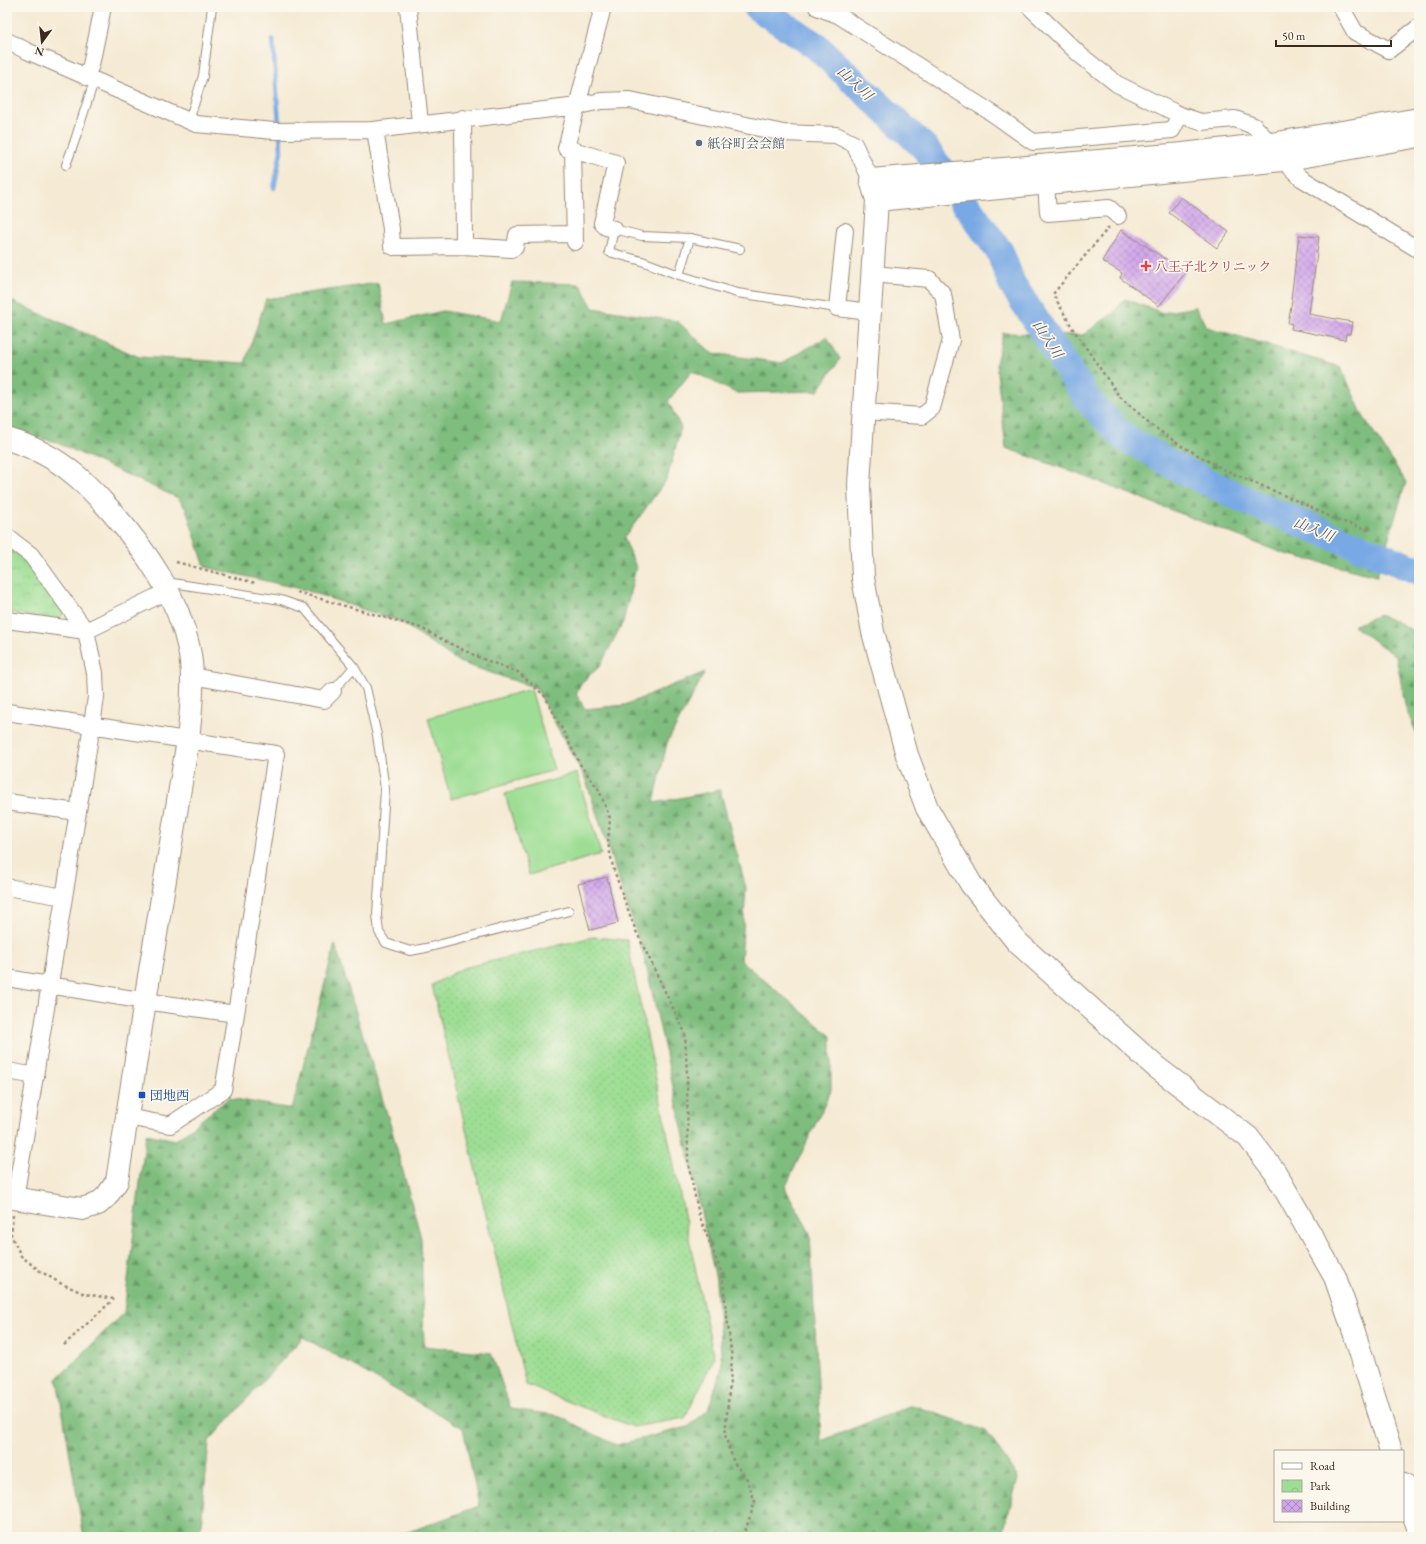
<svg xmlns="http://www.w3.org/2000/svg" width="1426" height="1544" viewBox="0 0 1426 1544" font-family="'EB Garamond','Noto Serif JP',serif">
<style>
.grass{fill:url(#grass-dots);stroke:#6c8459}
.forest{fill:url(#forest-firs);stroke:#5c744e}
.park{fill:url(#park-crowns);stroke:#6c8459}
.pitch{fill:#9ede94;stroke:#6c8459}
.lines{fill:none;stroke-linecap:round;stroke-linejoin:round}
.stream{stroke:#79a9e4;stroke-width:4.5}
.river{stroke:#79a9e4;stroke-width:28}
.building{fill:url(#building-cross-hatch)}
.lane-casing{stroke:#988a79;stroke-width:10}
.street-casing{stroke:#988a79;stroke-width:18}
.secondary-casing{stroke:#988a79;stroke-width:24}
.path{stroke:#988a79;stroke-width:2.5;stroke-dasharray:3 3;stroke-linecap:butt}
.lane{stroke:#fff;stroke-width:8}
.street{stroke:#fff;stroke-width:16}
.secondary{stroke:#fff;stroke-width:22}
.service-dot{fill:#5c6f8a;stroke:#fbf7ec;stroke-width:1.5}
.health-dot{fill:#e0444e;stroke:#fbf7ec;stroke-width:1.5}
.transit-dot{fill:#1a4fb4;stroke:#fbf7ec;stroke-width:1.5}
.labels{text-anchor:middle;dominant-baseline:central;stroke-width:3.5;stroke-linejoin:round;paint-order:stroke}
.service-label{font-size:13px;fill:#4e5e75;stroke:#fbf7ec;text-anchor:start}
.health-label{font-size:13px;fill:#be3a42;stroke:#fbf7ec;text-anchor:start}
.transit-label{font-size:13px;fill:#164399;stroke:#fbf7ec;text-anchor:start}
.water-label{font-size:14px;font-style:italic;fill:#515663;stroke:#fbf7ec}
</style>
<defs>
<pattern id="grass-dots" width="8" height="8" patternUnits="userSpaceOnUse"><rect width="8" height="8" fill="#9ede94"/><path d="M2 2h.1M6 6h.1" fill="none" stroke="#89bf7f" stroke-width="1.8" stroke-linecap="round"/></pattern>
<pattern id="forest-firs" width="22" height="20" patternUnits="userSpaceOnUse"><rect width="22" height="20" fill="#7ebd7e"/><path d="M5 1l3.5 6h-7zM16 11l3.5 6h-7z" fill="#689a67"/></pattern>
<pattern id="park-crowns" width="20" height="18" patternUnits="userSpaceOnUse"><rect width="20" height="18" fill="#9ede94"/><path d="M2 6a3 3 0 1 1 6 0M12 15a3 3 0 1 1 6 0" fill="none" stroke="#89bf7f"/></pattern>
<pattern id="building-cross-hatch" width="8" height="8" patternUnits="userSpaceOnUse"><rect width="8" height="8" fill="#d1a5ec"/><path d="M0 0l8 8M0 8l8-8" fill="none" stroke="#ab87bf"/></pattern>
</defs>
<rect width="100%" height="100%" fill="#fbf7ec"/>
<filter id="ink" filterUnits="userSpaceOnUse"><feTurbulence type="fractalNoise" baseFrequency=".025" numOctaves="2"/><feDisplacementMap in="SourceGraphic" scale="8" xChannelSelector="R" yChannelSelector="G"/><feConvolveMatrix kernelMatrix="1 2 1 2 8 2 1 2 1" color-interpolation-filters="sRGB"/></filter>
<filter id="wash" filterUnits="userSpaceOnUse"><feTurbulence type="fractalNoise" baseFrequency=".012" numOctaves="4" result="noise"/><feDisplacementMap in="SourceGraphic" scale="16" xChannelSelector="R" yChannelSelector="G"/><feGaussianBlur stdDeviation="0.9" result="paint"/><feColorMatrix in="noise" values="0 0 0 0 0 0 0 0 0 0 0 0 0 0 0 0 0 1.4 0 .05"/><feComposite in="paint" operator="in"/></filter>
<g filter="url(#wash)">
<rect width="100%" height="100%" fill="#f5ead4"/>
<path class="grass" d="M593 937 627 940 714 1358 685 1418 633 1427 526 1385 432 985 463 968Z"/>
<path class="forest" d="M512 282 580 284 593 308 677 321 712 353 782 363 827 337 840 359 818 391 736 393 692 371 668 401 681 428 667 479 624 538 636 567 623 622 600 666 581 683 576 694 585 709 625 705 705 672 667 743 654 803 720 790 746 888 741 961 831 1036V1091L785 1188 810 1233 821 1441 912 1405 986 1431 1018 1478 1002 1537H395L479 1506 463 1428 303 1337 209 1441 200 1537H84L57 1379 124 1312 146 1134 176 1140 229 1098 292 1109 335 944 391 1127 421 1238 424 1346 491 1353 511 1409 556 1415 616 1445 688 1427 708 1410 722 1367 716 1280 644 956 585 778 536 688 459 662 401 622 305 590 205 567 186 509 178 498 53 441 7 432V299L139 357 245 363 266 299 378 283 386 324 443 311 501 321Z
M1125 299 1163 313 1195 307 1207 327 1341 367 1363 416 1406 482 1377 576 1282 553 1089 478 1006 448 996 364 1003 333 1083 335 1113 313Z
M1379 615 1395 621 1419 634V739L1406 709 1396 656 1353 626Z"/>
<path class="park" d="M7 547C32 563 47 590 64 613L57 621 7 612Z"/>
<path class="pitch" d="M531 689 554 770 451 799 428 718Z
M577 773 601 854 529 875 505 794Z"/>
<g class="lines">
<path class="stream" d="M273 40 279 124
M274 188 281 151 280 134"/>
<path class="river" d="M757 7 816 46 925 148 1000 252 1012 284 1088 400 1121 435 1178 468 1256 505 1419 571"/>
</g>
<g id="blocks">
<path class="building" d="M1181 197 1229 232 1217 248 1169 213Z
M1121 230 1186 272 1159 306 1120 278 1122 273 1102 261Z
M1299 235 1319 237 1309 314 1352 322 1350 334H1346L1345 340 1291 329 1292 324 1288 323 1292 300 1291 299Z
M607 877 618 923 590 930 578 884Z"/>
</g>
</g>
<g filter="url(#ink)">
<use href="#blocks" fill-opacity="0" stroke="#988a79" stroke-width="1"/>
<g class="lines">
<defs>
<path id="lane" d="M189 121 203 76 212 7
M66 165 74 143 94 81
M740 249 690 238 642 236 614 229 609 252 642 261 679 275 737 293 837 308
M679 275 690 238
M166 582 281 600 304 608 354 667 366 688 377 735 385 789 377 915 379 932 386 943 410 951 426 948 569 911
M333 691 354 667"/>
<path id="street" d="M408 7 420 123
M603 7 566 148 616 163 602 223 606 227 614 229
M817 7 838 15 995 115 1033 142 1172 130 1180 115
M1030 7 1080 55 1117 84 1180 115 1201 122 1235 119 1254 126 1271 144 1283 160 1301 178 1419 250
M1341 7 1355 32 1389 50 1419 27
M7 41 27 51 196 124 275 131 373 130 578 106 601 101 630 100 783 133 836 135 854 144 871 180
M86 77 91 65 103 7
M463 118 464 246
M375 130 391 229 392 246 394 247 464 246 511 249 515 247 517 235 575 234
M573 150 575 242
M1046 183 1048 213 1109 208 1118 216
M845 231 837 308 870 312
M864 412 922 416 932 408 951 340 943 294 929 279 872 274
M7 537 31 555 86 631 95 673 96 697 92 725 15 1199
M7 620 86 631 168 591
M192 676 324 700 333 691
M7 712 276 754 236 1014 145 1001 7 978
M7 802 77 812
M7 887 64 897
M7 1071 36 1076
M127 1117 170 1125 223 1090 236 1014"/>
<path id="secondary" d="M877 200 1283 160 1419 136
M7 439C31 446 55 458 74 474 88 485 99 498 111 511 146 551 178 596 189 649 195 680 191 710 188 740L145 1001 117 1181 107 1196 98 1204 82 1209 7 1197
M1391 1451 1354 1332 1335 1277 1275 1172 1248 1137 1156 1067 1017 942 971 884 927 808 907 755 873 632 863 578 859 485 877 200 871 180 1183 154 1271 144 1419 119
M1403 1485 1419 1530"/>
</defs>
<use href="#lane" class="lane-casing"/>
<use href="#street" class="street-casing"/>
<use href="#secondary" class="secondary-casing"/>
<path class="path" d="M1109 227 1053 294 1073 329 1119 396 1154 427 1180 445 1223 469 1304 504 1337 520 1372 531
M176 562 255 583
M297 592 421 628 447 642 480 658 518 672 545 696 581 766 599 790 610 818 608 843 613 867 624 899 636 931 685 1033 687 1075 688 1163 699 1215 722 1274 732 1359 725 1435 734 1463 747 1479 755 1502 743 1537
M13 1215 11 1235 21 1256 40 1271 60 1283 85 1294 114 1299
M64 1345 114 1299"/>
<use href="#lane" class="lane"/>
<use href="#street" class="street"/>
<use href="#secondary" class="secondary"/>
</g>
</g>
<circle class="service-dot" cx="699" cy="143" r="4"/>
<path class="health-dot" d="M1144 260h4v4h4v4h-4v4h-4v-4h-4v-4h4z"/>
<rect class="transit-dot" x="138" y="1091" width="8" height="8" rx="2"/>
<g class="labels">
<g class="service-label">
<text x="707" y="143">紙谷町会会館</text>
</g>
<g class="health-label">
<text x="1155" y="266">八王子北クリニック</text>
</g>
<g class="transit-label">
<text x="150" y="1095">団地西</text>
</g>
<g class="water-label">
<text transform="translate(855 83) rotate(43)">山入川</text>
<text transform="translate(1048 339) rotate(57)">山入川</text>
<text transform="translate(1314 529) rotate(22)">山入川</text>
</g>
</g>
<rect width="1426" height="1544" fill="none" stroke="#fbf7ec" stroke-width="24"/>
<rect x="1274" y="1450" width="130" height="72" fill="#fbf7ec" stroke="#aea59a"/>
<rect x="1282" y="1463" width="20" height="6" fill="#ffffff" stroke="#aea59a"/>
<text x="1310" y="1470" font-size="12" fill="#3b2a1e">Road</text>
<rect x="1282" y="1480" width="20" height="12" fill="url(#park-crowns)" stroke="#aea59a"/>
<text x="1310" y="1490" font-size="12" fill="#3b2a1e">Park</text>
<rect x="1282" y="1500" width="20" height="12" fill="url(#building-cross-hatch)" stroke="#aea59a"/>
<text x="1310" y="1510" font-size="12" fill="#3b2a1e">Building</text>
<g transform="translate(42 42) rotate(195)" stroke="#fbf7ec" stroke-width="3" paint-order="stroke">
<path d="M0-3L7 15L0 10L-7 15Z" fill="#3b2a1e"/>
<text y="-6" font-size="11" font-weight="bold" text-anchor="middle" fill="#3b2a1e">N</text>
</g>
<path d="M1276 40v6h115v-6" fill="none" stroke="#3b2a1e" stroke-width="2"/>
<text x="1282" y="40" font-size="12" fill="#3b2a1e" stroke="#fbf7ec" stroke-width="3" paint-order="stroke">50 m</text>
</svg>
